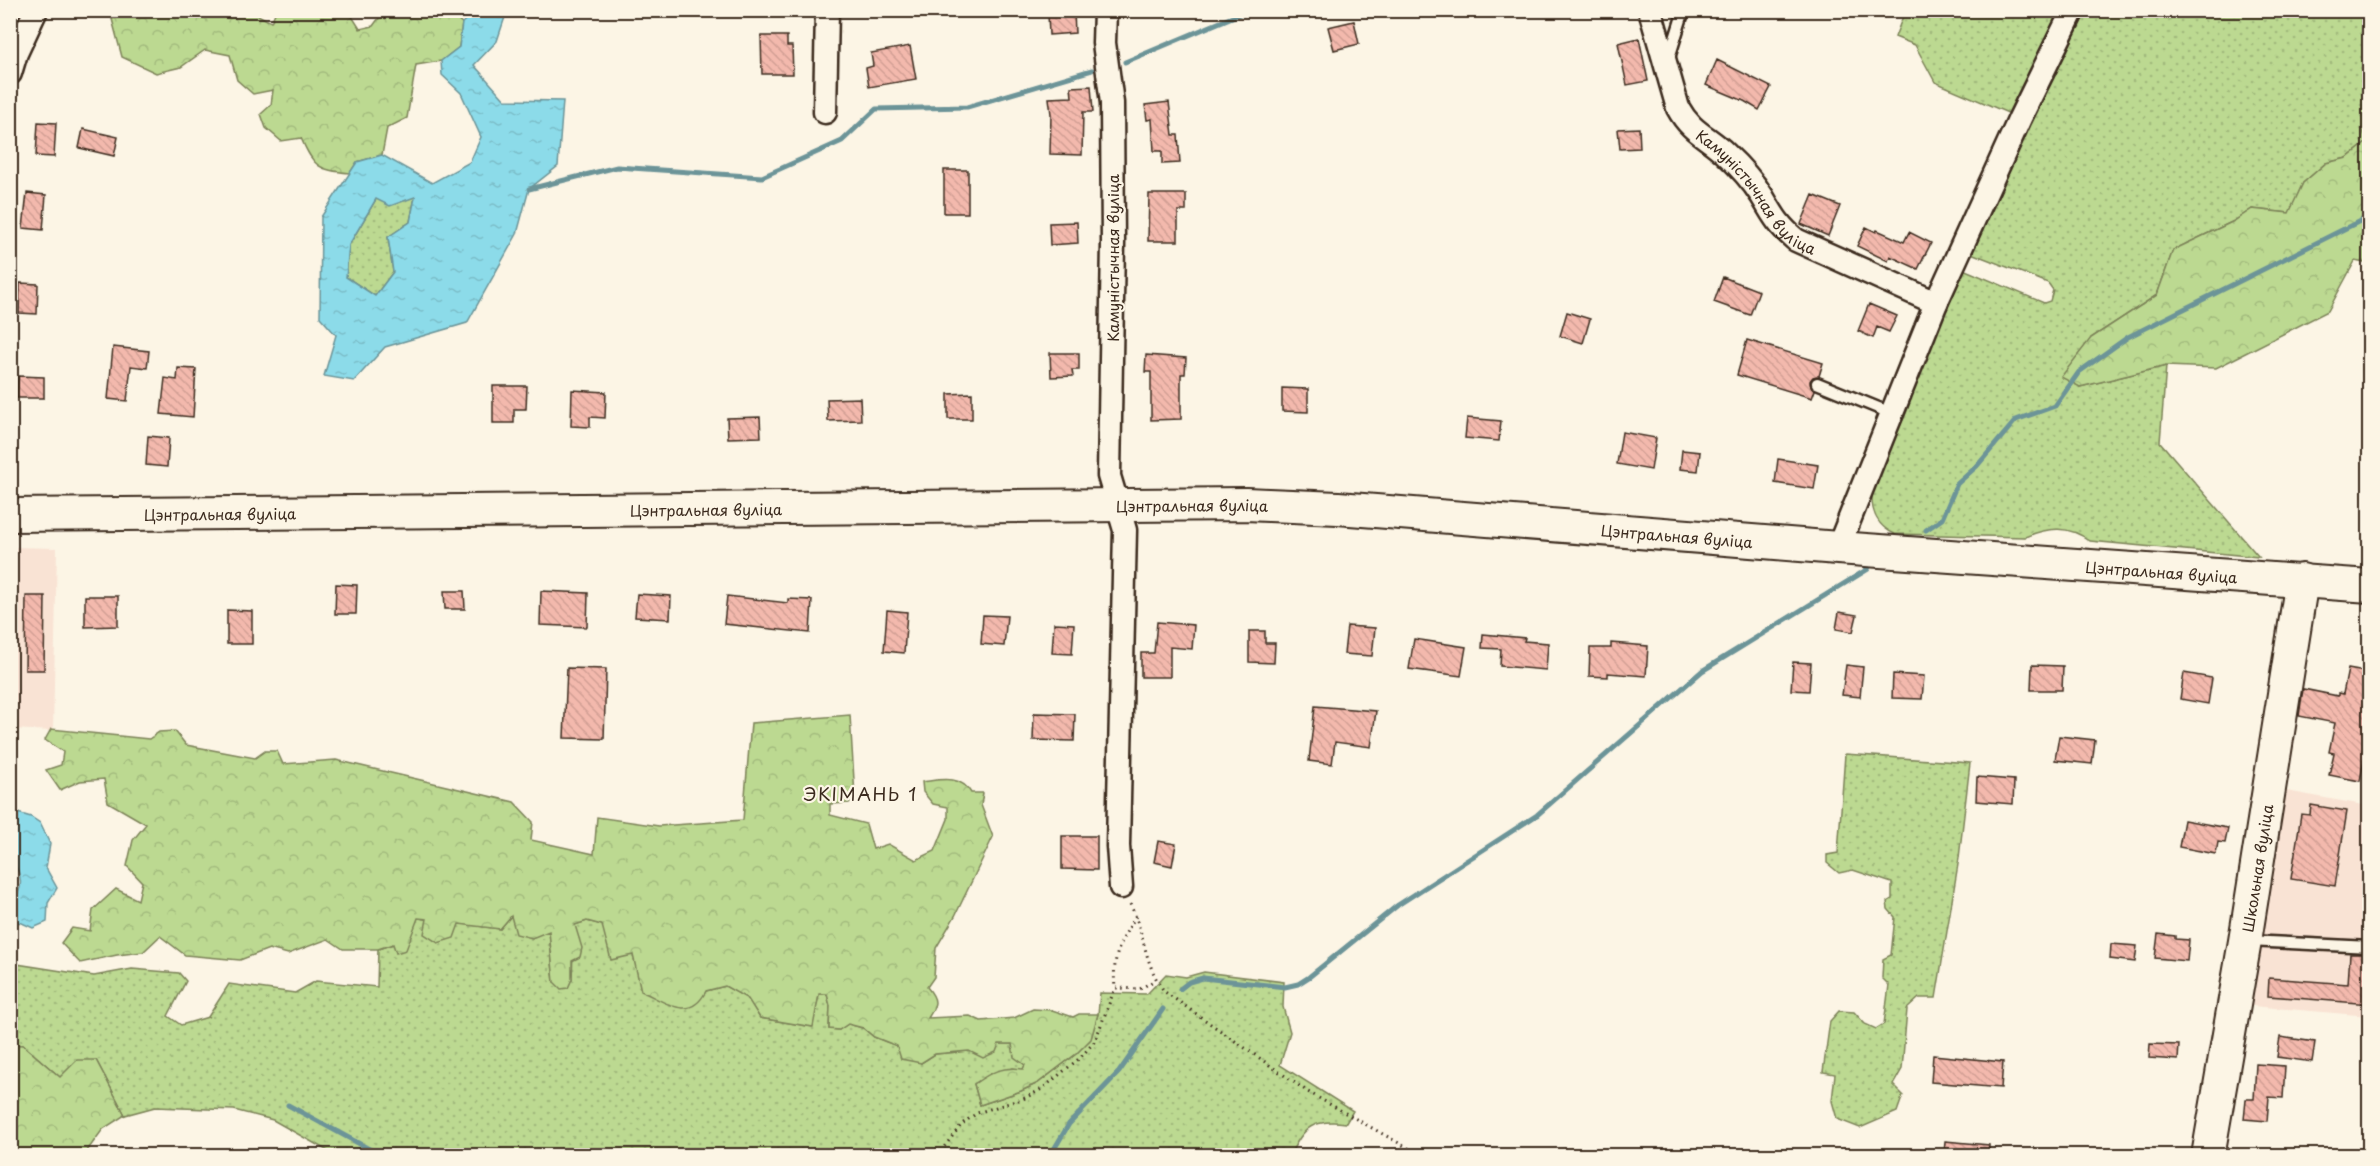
<svg xmlns="http://www.w3.org/2000/svg" width="2380" height="1166" viewBox="0 0 2380 1166" font-family="'Playpen Sans',sans-serif">
<style>
.built{fill:#f9e3d4}
.green{fill:url(#green-dots);stroke:#7c8258;stroke-width:1.5}
.forest{fill:url(#forest-crowns);stroke:#7c8258;stroke-width:1.5}
.water{fill:url(#water-ripples);stroke:#6c9498;stroke-width:1.5;fill-rule:evenodd}
.lines{fill:none;stroke-linecap:round;stroke-linejoin:round}
.stream{stroke:#6c9498;stroke-width:5}
.building{fill:url(#building-back-hatch);stroke:#3b2a1e;stroke-width:1.5}
.lane-casing{stroke:#3b2a1e;stroke-width:15}
.street-casing{stroke:#3b2a1e;stroke-width:27}
.secondary-casing{stroke:#3b2a1e;stroke-width:36}
.path{stroke:#3b2a1e;stroke-width:3;stroke-dasharray:1.5 4.5;stroke-linecap:butt}
.lane{stroke:#fcf5e5;stroke-width:10}
.street{stroke:#fcf5e5;stroke-width:22}
.secondary{stroke:#fcf5e5;stroke-width:32}
.labels{text-anchor:middle;dominant-baseline:central;stroke-width:4.5;stroke-linejoin:round;paint-order:stroke}
.street-label{font-size:15px;fill:#3b2a1e;stroke:#fcf5e5}
.quarter-label{font-size:18px;letter-spacing:1.5px;fill:#3b2a1e;stroke:#fcf5e5}
</style>
<defs>
<pattern id="green-dots" width="8" height="8" patternUnits="userSpaceOnUse" patternTransform="scale(1.5)"><rect width="8" height="8" fill="#bcd991"/><path d="M2 2h.1M6 6h.1" fill="none" stroke="#a2ba7d" stroke-width="1.8" stroke-linecap="round"/></pattern>
<pattern id="forest-crowns" width="20" height="18" patternUnits="userSpaceOnUse" patternTransform="scale(1.5)"><rect width="20" height="18" fill="#bcd991"/><path d="M2 6a3 3 0 1 1 6 0M12 15a3 3 0 1 1 6 0" fill="none" stroke="#a2ba7d"/></pattern>
<pattern id="water-ripples" width="26" height="14" patternUnits="userSpaceOnUse" patternTransform="scale(1.5)"><rect width="26" height="14" fill="#8cdbe9"/><path d="M2 4q2-2 4 0t4 0M15 11q2-2 4 0t4 0" fill="none" stroke="#7abcc7"/></pattern>
<pattern id="building-back-hatch" width="6" height="6" patternUnits="userSpaceOnUse" patternTransform="scale(1.5)"><rect width="6" height="6" fill="#f3b9ad"/><path d="M-1 5l2 2M0 0l6 6M5-1l2 2" fill="none" stroke="#d19f94"/></pattern>
</defs>
<rect width="100%" height="100%" fill="#fcf5e5"/>
<filter id="ink" filterUnits="userSpaceOnUse"><feTurbulence type="fractalNoise" baseFrequency=".0167" numOctaves="2"/><feDisplacementMap in="SourceGraphic" scale="12" xChannelSelector="R" yChannelSelector="G"/><feConvolveMatrix kernelMatrix="1 2 1 2 8 2 1 2 1" color-interpolation-filters="sRGB"/></filter>
<g filter="url(#ink)">
<path class="built" d="M10 547 57 548 53 731 11 729Z
M2281 790 2369 806V1016L2252 1006Z"/>
<path class="green" d="M1905 11H2067L2015 116 1935 82 1915 45 1895 37Z
M2080 11H2369V116L2367 118 2364 132 2366 143 2347 158 2326 163 2303 183 2290 213 2252 209 2234 221 2173 250 2157 295 2091 338 2080 387 2166 366 2160 442 2259 557 2090 541C2069 525 2048 527 2025 537L1895 534C1878 527 1871 512 1872 494 1874 467 1893 442 1904 418 1913 399 1916 377 1923 357 1934 327 1950 298 1963 269L2044 303 2050 301 2053 290 2048 283 1971 253 1983 216Z
M415 197 410 222 388 237 393 272 375 296 346 277 349 245 376 199Z
M1845 754 1970 763 1959 858 1936 998H1919L1907 1009 1902 1069 1893 1085 1903 1095 1897 1112 1860 1128 1837 1119 1832 1101 1835 1074 1823 1072 1830 1021 1839 1011 1854 1012 1865 1024 1876 1029 1884 1024 1889 985 1882 978 1883 959 1891 955 1895 917 1888 909 1887 902 1892 899V883L1853 870 1839 873 1827 863V855L1838 853Z
M511 916 549 931 554 982 572 979 574 925 587 921 602 925 633 954 706 991 725 986 749 999 760 1018 812 1027 819 994H827L830 1006 829 1029 839 1030 848 1024 863 1028 874 1037 897 1046 921 1063 935 1054 969 1051 999 1044H1012L1025 1065 1023 1070 1013 1068 974 1084 980 1105 1021 1091 1038 1083 1076 1054 1091 1038 1098 1014 1100 993 1147 994 1166 974 1186 977 1204 972 1284 982 1283 1007 1290 1032 1280 1065 1353 1111 1346 1123C1314 1119 1303 1126 1290 1156L335 1155 273 1120 234 1110 155 1107 125 1115 96 1060 60 1077 23 1045 11 1044 10 963 94 976 132 969 179 973 186 981 168 1016 181 1025 208 1017 229 984 295 993 316 981 377 987 378 949 393 944 418 918 500 929Z"/>
<path class="forest" d="M257 10 256 14 271 22 276 11 348 10 360 29 373 26 384 11 445 10 462 23 459 47 441 61 416 65 407 118 387 128 382 155 357 162 350 173C319 170 314 168 301 138L281 141 266 128 261 114 271 105 273 90 253 94 237 80 230 55 205 50 181 67 156 73 122 57 112 19 117 11Z
M2369 116V264L2355 261 2328 311 2216 368 2166 366 2080 387 2061 377 2091 338 2157 295 2173 250 2234 221 2252 209 2289 213 2303 183 2326 163 2347 158 2366 143 2364 132 2367 118Z
M850 715 855 797 849 803 830 804V815L866 824 873 849 888 844 916 860 935 851 948 819V807L933 804 923 792 922 782C940 780 960 774 971 793H983L981 805 993 837 955 916 936 948 934 977 927 987C938 1000 937 1004 928 1018L970 1016 981 1021 1014 1018 1033 1009 1052 1010 1073 1017 1079 1014H1098L1091 1039 1076 1054 1038 1083 1021 1091 980 1105 974 1084C991 1072 1002 1066 1023 1069L1025 1065 1014 1057 1012 1044H999L996 1052 983 1058 969 1051 935 1054 921 1063 901 1059 897 1046 874 1037 863 1028 848 1024 839 1030 829 1029 830 1006 827 994H819L813 1027 760 1018 748 999 725 986 706 991C690 1023 665 1002 641 991L633 955 611 960 602 925 587 921 575 925 582 948 580 957 572 961V979L568 988 561 989 554 982 549 931 532 938 516 934 511 916 500 929 459 924 454 938 438 943 424 934 427 919 418 918 406 950 396 953 393 944 378 949H343L328 939 288 954 269 949 240 960 185 955 160 936 143 952 117 955 80 963 61 943 72 928 90 931 93 910 116 889 138 900 142 882 127 866 133 840 146 824 108 802 104 779 80 781 60 790 46 770 61 765 63 752 45 740 51 729 149 739 159 732 175 731 186 745 255 758 265 751H277L283 764 336 760 514 802 533 822 531 840 594 854 597 817 659 826 743 820 751 723Z
M11 1044 23 1045 60 1077 77 1060H96L125 1115 103 1129 84 1155H11Z"/>
<path class="water" d="M475 11H507L497 41 474 65 505 100 563 101 558 166 529 189 517 234 467 323 385 347 354 381 324 376 336 335 320 317 321 217 357 162 382 155 432 183 470 162 481 137 461 93 442 75 441 61 459 47 462 23ZM415 197 410 222 388 237 393 272 375 296 346 277 349 245 376 199 390 206Z
M11 811 31 817 40 823 50 844 46 868 57 888 48 903 47 922 33 928 22 923 11 921V901C25 891 22 872 11 860Z"/>
<g class="lines">
<path class="stream" d="M1125 62 1249 10
M529 189 617 167 762 177 842 141 876 109 967 107 1092 70
M1926 530 1942 519 1957 484 1977 466 2016 420 2055 406 2079 372 2128 337 2370 216
M1180 989 1189 982 1203 978 1285 987 1298 984 1309 977 1398 905 1537 815 1702 671 1868 569
M288 1105 382 1156
M1050 1156 1069 1124 1119 1072 1163 1009"/>
</g>
<path class="building" d="M1074 12 1075 33 1049 35 1048 13Z
M1354 21 1359 44 1334 50 1328 27Z
M761 36H787V46H792L793 74H762Z
M1639 38 1648 81 1627 85 1618 43Z
M910 46 916 79 869 87 866 68 873 66 871 53Z
M1717 60 1771 87 1759 110 1744 101 1706 85Z
M1091 86 1093 112H1083L1082 155 1050 154 1051 114 1049 98 1072 97 1071 87Z
M1169 102 1173 135H1178L1180 163 1162 164V151H1154L1152 119 1147 120 1145 105Z
M38 122 56 123 54 157 36 156Z
M1639 128 1640 148 1620 149 1618 129Z
M83 129 118 137 114 156 79 148Z
M944 170H968V213H944Z
M27 193 46 195 43 230 23 228Z
M1149 194H1186V211H1178V241H1148Z
M1813 195 1840 206 1828 236 1801 224Z
M1077 222 1078 243 1050 245 1049 223Z
M1866 227 1876 232 1877 230 1904 242 1909 232 1931 243 1918 269 1890 256 1888 261 1857 246Z
M1723 277 1759 291 1750 315 1714 302Z
M20 283 38 284 37 314 19 313Z
M1869 304 1897 316 1889 332 1877 327 1873 338 1858 331Z
M1567 312 1590 319 1583 343 1560 336Z
M1747 340 1823 363 1819 376 1813 377 1810 381 1811 387 1815 390 1812 398 1737 375Z
M113 347 149 351 147 368 131 366 127 401 108 399Z
M1050 353H1079V370H1072L1073 376 1051 377Z
M1146 355 1186 358 1185 374H1181V419L1151 420V372H1145Z
M178 368 196 369 193 417 161 414 165 378 177 380Z
M18 376 44 377V398H17Z
M493 386H527L526 409H514V423H493Z
M1282 388 1308 389V412L1282 411Z
M572 390 606 392 605 418 590 417V427L571 426Z
M972 393V419H948V394Z
M860 398 861 420 828 421 827 399Z
M760 417 761 437 728 438 727 418Z
M1467 418 1501 421 1499 441 1465 438Z
M1622 432 1656 438 1651 470 1617 464Z
M148 436 169 438 167 467 146 465Z
M1682 450 1700 452 1698 471 1680 469Z
M1778 459 1818 465 1814 489 1775 483Z
M336 584 357 585 356 614H335Z
M444 591H464L465 609H445Z
M541 591 588 593 587 627 540 625Z
M637 594 671 596 670 619 635 617Z
M26 596H45L44 670H25Z
M85 596H118V626L85 627Z
M727 596 788 603V599L812 600 810 633 724 624Z
M227 610 252 611V644H227Z
M887 610 907 612 904 653 884 651Z
M1839 612 1857 615 1853 632 1836 629Z
M983 615 1007 616 1004 646 981 644Z
M1157 622 1194 625 1192 649 1170 647V677H1141V653H1154Z
M1054 623 1074 624 1072 654 1052 653Z
M1347 626 1375 628 1372 656 1344 654Z
M1249 631H1265V643H1275L1274 663 1249 662Z
M1483 634 1525 638 1524 641 1548 643 1546 670 1500 666 1501 649 1482 648Z
M1414 639 1466 647 1461 676 1409 669Z
M1611 643 1648 646 1646 676 1608 673V677L1589 676 1590 648H1611Z
M1793 662 1811 663 1809 691 1791 690Z
M1846 665 1863 667 1860 697 1842 695Z
M2032 665 2063 666 2062 690H2031Z
M567 668 606 669 604 739 564 738Z
M2348 669 2370 673V730L2360 781 2329 775 2334 753 2329 752 2335 723 2299 716 2303 689 2338 696V693L2343 694Z
M2184 673 2212 678 2208 704 2180 699Z
M1893 674 1924 676 1922 699 1892 698Z
M1315 706 1376 711 1371 747 1335 742 1332 764 1309 761Z
M1034 713 1075 714 1074 741 1033 740Z
M2059 736 2095 740 2092 764 2055 760Z
M1977 777 2014 780 2013 804 1976 801Z
M2311 805 2347 811 2335 886 2291 879 2301 814 2310 815Z
M2184 820 2228 828 2225 843 2218 842 2216 854 2179 847Z
M1062 836H1097V870L1062 869Z
M1158 841 1176 844 1172 866 1154 862Z
M2158 934 2175 936V939L2189 940 2187 961 2155 958Z
M2111 944 2137 946 2135 962 2110 959Z
M2350 954H2370V1004L2268 996 2269 978 2348 984Z
M2280 1037 2315 1042 2312 1062 2277 1057Z
M2150 1044 2179 1045 2178 1060 2149 1058Z
M1933 1055 2003 1062 2001 1088 1931 1082Z
M2256 1064 2285 1066 2283 1098 2269 1097 2267 1121 2244 1119 2246 1099H2254Z
M1945 1141 1989 1145V1155H1944Z"/>
<g class="lines">
<defs>
<path id="lane" d="M1669 58 1684 10
M1817 383 1893 414
M2248 941 2370 947"/>
<g id="street">
<path d="M1105 10 1104 43 1112 103 1113 243 1109 476 1125 530 1118 846 1121 887"/>
<path id="s1" d="M1650 10 1678 108C1691 132 1707 136 1725 153 1739 166 1752 180 1762 196 1773 215 1778 225 1796 240L1936 303"/>
<path d="M10 73 16 53 36 10"/>
<path d="M825 112 827 10"/>
<path d="M1838 548 1936 303 2020 118 2073 10"/>
</g>
<g id="secondary">
<path id="s2" d="M10 515 1246 504 1338 508 1838 548 2370 586"/>
<path id="s3" d="M2208 1156 2245 941 2302 580"/>
</g>
</defs>
<use href="#lane" class="lane-casing"/>
<use href="#street" class="street-casing"/>
<use href="#secondary" class="secondary-casing"/>
<path class="path" d="M1130 904C1145 933 1144 966 1165 992L1308 1092 1422 1156
M1136 916C1120 942 1112 956 1115 988L1140 989 1155 980
M937 1156 962 1124 977 1113 1025 1098 1042 1089 1081 1057 1095 1041 1115 988"/>
<use href="#lane" class="lane"/>
<use href="#street" class="street"/>
<use href="#secondary" class="secondary"/>
</g>
</g>
<g class="labels">
<g class="street-label">
<text stroke="none"><textPath href="#s1" startOffset="218">Камуністычная вуліца</textPath></text>
<text transform="translate(1112 258) rotate(-90)">Камуністычная вуліца</text>
<text stroke="none"><textPath href="#s2" startOffset="1182">Цэнтральная вуліца</textPath></text>
<text stroke="none"><textPath href="#s2" startOffset="696">Цэнтральная вуліца</textPath></text>
<text stroke="none"><textPath href="#s2" startOffset="210">Цэнтральная вуліца</textPath></text>
<text stroke="none"><textPath href="#s2" startOffset="1668">Цэнтральная вуліца</textPath></text>
<text stroke="none"><textPath href="#s2" startOffset="2154">Цэнтральная вуліца</textPath></text>
<text stroke="none"><textPath href="#s3" startOffset="292">Школьная вуліца</textPath></text>
</g>
<g class="quarter-label">
<text x="861" y="793">ЭКІМАНЬ 1</text>
</g>
</g>
<rect width="2380" height="1166" fill="none" stroke="#fcf5e5" stroke-width="36"/>
<rect x="18" y="18" width="2344" height="1130" fill="none" stroke="#3b2a1e" stroke-width="2" filter="url(#ink)"/>
</svg>
